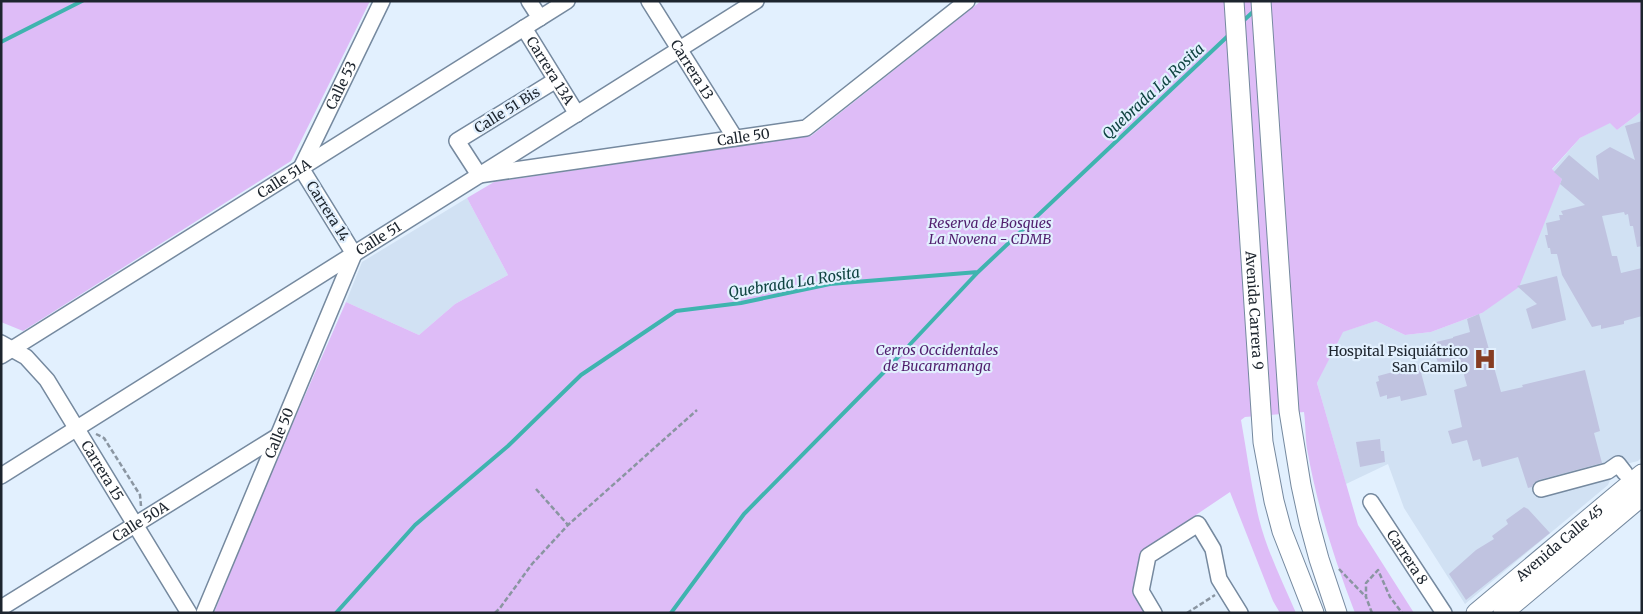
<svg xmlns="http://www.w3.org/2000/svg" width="1643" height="614" viewBox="0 0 1643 614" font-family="Merriweather,serif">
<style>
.built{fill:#d1e1f3}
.green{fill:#debcf7}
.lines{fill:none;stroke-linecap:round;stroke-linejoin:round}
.stream{stroke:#3fb4af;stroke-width:4}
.building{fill:#c0c3e0}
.minor-casing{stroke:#75899f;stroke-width:18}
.major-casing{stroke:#75899f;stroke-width:21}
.path{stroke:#8a95a1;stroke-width:2.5;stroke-dasharray:5 2.5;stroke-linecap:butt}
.minor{stroke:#fff;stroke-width:15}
.major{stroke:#fff;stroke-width:19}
.labels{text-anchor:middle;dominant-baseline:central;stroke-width:4.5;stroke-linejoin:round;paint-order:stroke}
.street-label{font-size:14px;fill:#1d252e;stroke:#e2f0fe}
.park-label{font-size:14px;font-style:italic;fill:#501e6d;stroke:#e2f0fe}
.poi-label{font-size:14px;fill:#1d252e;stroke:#e2f0fe;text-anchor:end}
.water-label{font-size:15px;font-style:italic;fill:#0f4341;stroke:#e2f0fe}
</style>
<rect width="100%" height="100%" fill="#e2f0fe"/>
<path class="built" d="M1642 111V457L1638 461 1626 464 1613 473 1608 485 1465 604 1404 508 1388 464 1346 484 1317 383 1342 332 1376 321 1405 335 1431 332 1482 313 1562 180 1552 170 1580 138 1610 122 1617 130Z
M467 198 508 275 455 304 419 335 346 302 362 262Z"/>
<path class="green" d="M1 1H370L291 161 23 331 1 322Z
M981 1H1642V111L1617 130 1610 123 1580 138 1552 169 1562 179 1519 287 1482 313 1431 332 1405 335 1376 321 1343 332 1317 383 1358 525 1414 613H1355C1335 561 1318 509 1308 454 1305 441 1306 426 1304 412L1245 417 1241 420C1247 453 1251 486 1259 519 1267 551 1283 583 1296 613H1280L1273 601 1230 492 1141 552 1132 592 1144 613H214L267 482 346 302 419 335 455 304 508 275 467 198 494 182 811 136Z"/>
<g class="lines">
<path class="stream" d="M1242 22 1255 10
M1 42 82 1
M336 613 415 525 508 446 581 375 676 311 741 303 830 284 978 272 1230 34
M671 613 744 514 885 371 978 272"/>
</g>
<path class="building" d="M1642 121V246L1637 247 1633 226H1630L1628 214 1625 215 1624 212 1602 216 1612 256H1617L1621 273 1642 268V316L1624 321V324L1601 329V325L1592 327 1562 275 1557 254H1551L1550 248H1548L1545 235H1548L1546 223 1560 220 1559 215H1563L1561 211 1585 205 1560 184 1562 179 1554 172 1569 155 1599 180 1596 156 1610 147 1635 160 1625 126Z
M1557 276 1566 320 1532 329 1526 309 1537 304 1517 286Z
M1479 314 1501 392 1523 387 1522 385 1585 370 1600 431 1594 433 1602 463 1539 480 1534 483 1532 487 1528 488 1518 457 1482 467 1480 459 1473 461 1467 440 1452 444 1448 431 1462 427 1454 390 1467 386 1461 364 1440 369 1432 343 1453 338V337L1470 332 1467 319Z
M1419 365 1427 395 1401 401 1400 396 1387 399V395L1380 397 1376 382 1379 381 1378 376Z
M1380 439 1381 451H1384L1385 462 1360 467 1356 442Z
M1524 507 1528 509 1550 533 1466 600 1449 574 1476 550 1494 539 1492 536 1508 524 1506 520Z"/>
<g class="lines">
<defs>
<g id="minor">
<path d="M529 1 540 18"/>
<path id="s1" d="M649 1 735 138"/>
<path id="s2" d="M524 28 577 114"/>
<path id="s3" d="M556 80 457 141 479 175 806 128 967 1"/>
<path id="s4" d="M1 343 26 357 47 380 189 613"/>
<path id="s5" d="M1 356 567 1"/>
<path id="s6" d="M1 476 756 1"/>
<path d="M1541 489 1608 471 1618 464 1625 473"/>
<path id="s7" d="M1371 502 1444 613"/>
<path id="s8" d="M1 608 278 436"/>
<path id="s9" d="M204 613 354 254 301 168 382 1"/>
<path d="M1154 613 1141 591 1148 556 1198 524 1213 549 1219 579 1240 613"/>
</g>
<g id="major">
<path id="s10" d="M1234 1 1263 442 1274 501 1282 531 1314 613"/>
<path d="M1261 1 1289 411 1301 485 1309 522 1319 559 1337 613"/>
<path id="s11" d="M1476 613 1642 474"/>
<path d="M1503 613 1642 496"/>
</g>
</defs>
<use href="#minor" class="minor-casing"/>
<use href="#major" class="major-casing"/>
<path class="path" d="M96 434 104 438 140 495 141 506
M536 489 568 525
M1339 569 1366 597
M495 613 500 608 532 564 568 525 697 410
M1187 613 1215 595
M1372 613 1366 597V583L1378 570 1390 597 1402 613"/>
<use href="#minor" class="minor"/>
<use href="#major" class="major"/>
</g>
<defs>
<symbol id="hospital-bare" viewBox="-9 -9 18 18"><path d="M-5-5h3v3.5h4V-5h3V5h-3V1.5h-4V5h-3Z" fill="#863d22" stroke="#e2f0fe" stroke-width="2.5" paint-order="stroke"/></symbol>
</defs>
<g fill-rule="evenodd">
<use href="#hospital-bare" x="1469" y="343" width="32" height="32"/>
</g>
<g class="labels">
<g class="street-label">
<text stroke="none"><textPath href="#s1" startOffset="81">Carrera 13</textPath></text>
<text stroke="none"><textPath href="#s2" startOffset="50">Carrera 13A</textPath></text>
<text stroke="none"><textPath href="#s9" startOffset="582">Calle 53</textPath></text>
<text transform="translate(507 110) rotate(-32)">Calle 51 Bis</text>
<text stroke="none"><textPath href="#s3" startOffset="424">Calle 50</textPath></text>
<text stroke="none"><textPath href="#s5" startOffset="334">Calle 51A</textPath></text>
<text transform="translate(328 211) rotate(58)">Carrera 14</text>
<text stroke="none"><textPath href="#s6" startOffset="446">Calle 51</textPath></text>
<text stroke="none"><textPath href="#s10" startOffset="310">Avenida Carrera 9</textPath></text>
<text stroke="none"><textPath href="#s9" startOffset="195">Calle 50</textPath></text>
<text stroke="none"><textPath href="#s4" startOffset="166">Carrera 15</textPath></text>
<text stroke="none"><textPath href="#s8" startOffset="164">Calle 50A</textPath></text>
<text stroke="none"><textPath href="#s11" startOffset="109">Avenida Calle 45</textPath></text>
<text stroke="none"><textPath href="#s7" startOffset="66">Carrera 8</textPath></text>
</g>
<g class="park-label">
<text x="990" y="223">Reserva de Bosques<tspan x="990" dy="16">La Novena - CDMB</tspan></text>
<text x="937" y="350">Cerros Occidentales<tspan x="937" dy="16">de Bucaramanga</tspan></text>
</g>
<g class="poi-label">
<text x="1468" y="351">Hospital Psiquiátrico<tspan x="1468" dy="16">San Camilo</tspan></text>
</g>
<g class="water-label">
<text transform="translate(1153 91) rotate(-43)">Quebrada La Rosita</text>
<text transform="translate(794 282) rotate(-9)">Quebrada La Rosita</text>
</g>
</g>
<rect width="1643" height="614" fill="none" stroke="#1d252e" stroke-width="5"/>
</svg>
